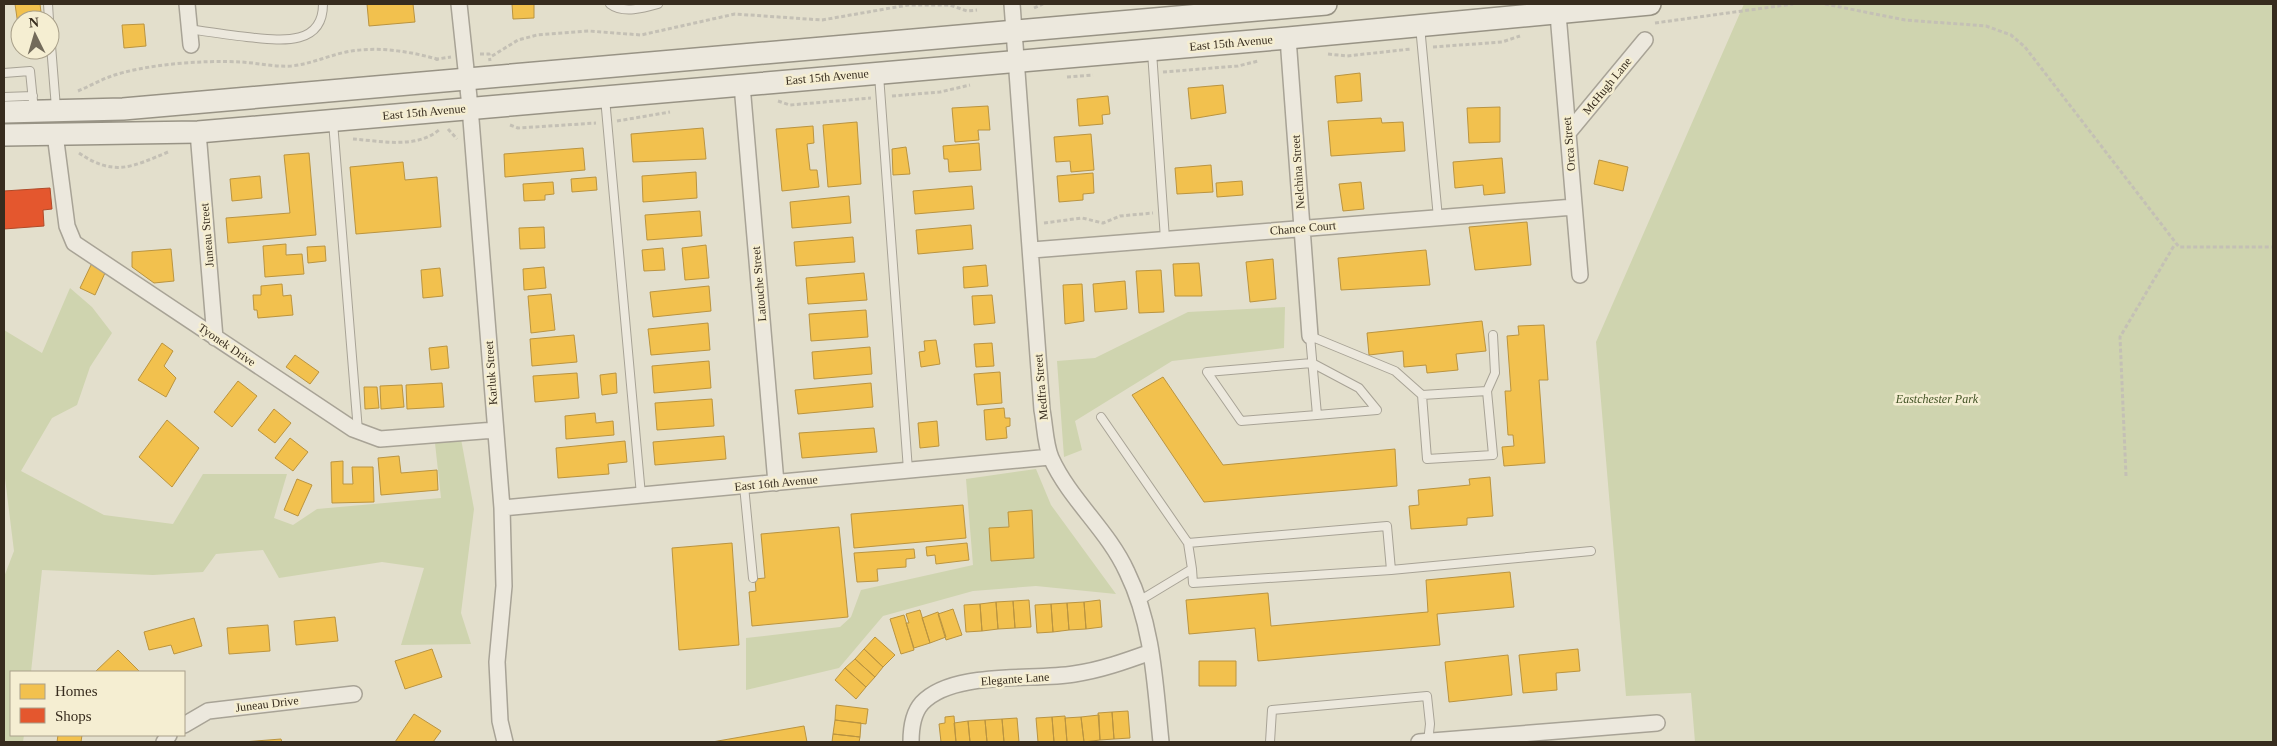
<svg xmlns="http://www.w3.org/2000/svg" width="2277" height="746" viewBox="0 0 2277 746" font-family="'Times New Roman',serif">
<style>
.green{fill:#cfd4af}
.homes{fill:#f2c14e;stroke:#ba9440}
.shops{fill:#e4572e;stroke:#b04a29}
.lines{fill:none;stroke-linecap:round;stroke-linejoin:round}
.lane-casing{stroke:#a8a396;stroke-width:10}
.street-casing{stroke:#a8a396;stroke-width:18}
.secondary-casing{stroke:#989385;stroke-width:24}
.path{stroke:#c4c0b5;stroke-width:3;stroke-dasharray:4 2.5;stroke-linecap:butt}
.lane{stroke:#ece8dd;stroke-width:8}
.street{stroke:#ece8dd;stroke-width:15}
.secondary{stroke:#ece8dd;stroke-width:21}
.labels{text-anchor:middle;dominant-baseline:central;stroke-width:5;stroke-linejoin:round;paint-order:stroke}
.street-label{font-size:12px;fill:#372c1e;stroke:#f5eed2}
.park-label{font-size:12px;font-style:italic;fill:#425325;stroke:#f5eed2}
</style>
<rect width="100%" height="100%" fill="#e3dfcc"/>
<path class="green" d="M1744 4H2273V742H1695L1691 693 1626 696 1596 342Z
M70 288 92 307 112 333 90 367 77 405 52 418 21 471 104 515 173 524 203 474H287L274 518 293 525 317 509 441 498 435 443 461 439 474 509 461 613 471 644 401 645 424 568 382 562 279 578 263 550 216 554 203 572 153 575 42 570 31 672H11V735H24L23 742H4V577L14 551 4 470V330L42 353Z
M1285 307 1284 348 1172 361 1075 421 1082 450 1064 457 1057 361 1095 358 1188 312Z
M1036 469 1051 505 1116 594 1036 586 973 591 883 616 839 668 746 690V638L840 627 851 617 861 590 973 565 966 479Z"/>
<path class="homes" d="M15 4H40L42 20H20V25H18Z
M367 4H413L415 22 369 26Z
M512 4H534V18L513 19Z
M144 24 146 46 124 48 122 25Z
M1360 73 1362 101 1337 103 1335 76Z
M1223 85 1226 113 1191 119 1188 88Z
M1108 96 1110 114 1102 115 1103 124 1079 126 1077 99Z
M988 106 990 130H978L979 140 955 142 952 108Z
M1500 107V142L1469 143 1467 108Z
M1381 118 1382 123 1403 122 1405 151 1331 156 1328 121Z
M857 122 861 184 828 187 823 125Z
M813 126 814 143 807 144 810 170H817L819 187 782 191 776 129Z
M703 128 706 159 633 162 631 134Z
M1091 134 1094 170 1071 172 1070 161 1056 162 1054 137Z
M979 143 981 170 949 172 948 159H944L943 146Z
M906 147 910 174 893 175 892 149Z
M583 148 585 170 505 177 504 154Z
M309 153 316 235 228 243 226 218 290 213 284 155Z
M1502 158 1505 193 1484 195 1483 185 1455 188 1453 162Z
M1599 160 1628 167 1623 191 1594 184Z
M403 162 405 180 437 177 441 227 356 234 350 167Z
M1211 165 1213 192 1177 194 1175 168Z
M696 172 697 198 643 202 642 176Z
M1093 173 1094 193 1083 194V200L1059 202 1057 176Z
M260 176 262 198 232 201 230 179Z
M596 177 597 190 572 192 571 179Z
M1242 181 1243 195 1217 197 1216 183Z
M553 182 554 194 545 195V200L524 201 523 184Z
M1361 182 1364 209 1343 211 1339 184Z
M972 186 974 209 915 214 913 191Z
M849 196 851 223 792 228 790 202Z
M700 211 702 236 647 240 645 215Z
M1527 222 1531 265 1475 270 1469 227Z
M971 225 973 249 918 254 916 230Z
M544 227 545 248 520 249 519 228Z
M853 237 855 262 796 266 794 242Z
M286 244V255L302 254 304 274 265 277 263 246Z
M706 245 709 278 685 280 682 248Z
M325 246 326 261 308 263 307 247Z
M663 248 665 270 644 271 642 250Z
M171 249 174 281 154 283 132 267V252Z
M1426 250 1430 285 1341 290 1338 258Z
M1273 259 1276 299 1250 302 1246 262Z
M92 263 105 273 95 295 80 288Z
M1199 263 1202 296H1175L1173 264Z
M986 265 988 286 964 288 963 267Z
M544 267 546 288 524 290 523 269Z
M440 268 443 296 423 298 421 270Z
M1161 270 1164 312 1139 313 1136 271Z
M864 273 867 300 808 304 806 278Z
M1125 281 1127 309 1095 312 1093 284Z
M282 284 283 296 291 295 293 315 258 318 257 310H254L253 295H261V286Z
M1082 284 1084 321 1065 324 1063 285Z
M709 286 711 311 653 317 650 292Z
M551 294 555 330 531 333 528 296Z
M992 295 995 323 974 325 972 296Z
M866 310 868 337 811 341 809 314Z
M1482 321 1486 351 1456 354 1458 370 1427 373 1426 365 1404 367 1403 351 1369 355 1367 333Z
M708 323 710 350 651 355 648 329Z
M1544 325 1548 380H1539L1545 463 1504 466 1502 447 1514 446 1513 435H1508L1505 391H1511L1507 336 1519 335 1518 326Z
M574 335 577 362 532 366 530 339Z
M936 340 940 364 921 367 919 352 925 351 924 341Z
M162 343 173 351 164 366 176 378 166 397 138 380Z
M992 343 994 366 976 367 974 344Z
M447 346 449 368 431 370 429 348Z
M870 347 872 374 814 379 812 352Z
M295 355 319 372 310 384 286 367Z
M709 361 711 388 654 393 652 366Z
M1000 372 1002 403 977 405 974 374Z
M577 373 579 398 535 402 533 376Z
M616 373 617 393 602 395 600 375Z
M1163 377 1223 465 1395 449 1397 486 1204 502 1132 395Z
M238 381 257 396 232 427 214 412Z
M442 383 444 407 407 409 406 385Z
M871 383 873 407 798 414 795 390Z
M402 385 404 407 381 409 380 386Z
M364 387H377L379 408 365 409Z
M712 399 714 426 657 430 655 403Z
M1004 408 1005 418H1010V426L1006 427 1007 438 986 440 984 410Z
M274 409 291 423 275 443 258 430Z
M595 413 596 423 613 421 614 435 566 439 565 416Z
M167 420 199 448 172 487 139 457Z
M937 421 939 446 920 448 918 423Z
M874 428 877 452 802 458 799 433Z
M724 436 726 459 655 465 653 442Z
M290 438 308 452 293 471 275 458Z
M625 441 627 462 608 464 609 474 558 478 556 448Z
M399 456 401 473 437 470 438 490 381 495 378 458Z
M343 461V484H353L352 467H373L374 502 332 503 331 462Z
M1490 477 1493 516 1467 518V525L1411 529 1409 506 1419 505 1418 490 1470 485 1469 479Z
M297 479 312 485 298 516 284 510Z
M963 505 966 538 854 548 851 514Z
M1032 510 1034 558 991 561 989 528 1009 527 1008 512Z
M839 527 848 617 752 626 749 592 756 591 755 579 765 578 761 534Z
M732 543 739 645 679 650 672 548Z
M967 543 969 560 936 564 935 555 927 556 926 547Z
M914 549 915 558 906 559V567L877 569 878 581 857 582 854 553Z
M1510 572 1514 607 1437 614 1440 645 1258 661 1255 628 1189 634 1186 600 1268 593 1271 626 1428 612 1426 580Z
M1029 600 1031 627 1015 628 1013 601Z
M1100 600 1102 627 1086 629 1084 602Z
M1013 601 1015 628 998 629 996 602Z
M996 602 998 629 982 631 980 604Z
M1084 602 1086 629 1069 630 1067 603Z
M1067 603 1069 630 1053 632 1051 604Z
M980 604 982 631 966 632 964 605Z
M1051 604 1053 632 1037 633 1035 605Z
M953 609 962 635 946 640 938 614Z
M920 610 930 643 914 648 906 623H909L906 614Z
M938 612 946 637 930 643 922 618Z
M904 615 914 650 901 654 890 619Z
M335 617 338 641 296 645 294 621Z
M194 618 202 646 174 654 171 645 149 650 144 632Z
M268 625 270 651 229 654 227 628Z
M875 637 895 655 883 667 864 649Z
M432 649 442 677 405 689 395 661Z
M864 649 883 667 875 677 855 659Z
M1578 649 1580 671 1556 673 1557 690 1523 693 1519 655Z
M118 650 140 672H95Z
M1508 655 1512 695 1449 702 1445 662Z
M855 659 875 677 866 687 845 668Z
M1199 661H1236V686H1199Z
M845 668 866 687 856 699 835 680Z
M836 705 868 709 866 724 835 720Z
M1128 711 1130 738 1114 739 1112 712Z
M1112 712 1114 739 1100 740 1098 713Z
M414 714 441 731 433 742H395Z
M1099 715 1100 740 1084 742 1081 717Z
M954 716 956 742H941L939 724 945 723V717Z
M1065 716 1067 742H1054L1052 717Z
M1052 717 1054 742H1038L1036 718Z
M1081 717 1084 742H1067L1065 718Z
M1017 718 1019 742H1004L1002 719Z
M1002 719 1004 742H987L985 720Z
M835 720 861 723 860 737 833 734Z
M985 720 987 742H970L968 721Z
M968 721 970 742H956L954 723Z
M804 726 807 742H712Z
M833 734 860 737 859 742H832Z
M58 735H82L81 742H57Z
M281 739 282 742H243Z"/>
<path class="shops" d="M50 188 52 209 43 210 44 226 4 229V191Z"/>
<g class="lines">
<defs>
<path id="lane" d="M48 4 49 20
M610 4C623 14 644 8 658 4
M1420 26 1438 218
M189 29C209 32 228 35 247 37 277 40 323 48 323 4
M50 33 56 108
M1152 52 1165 239
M4 73 30 71 34 111
M879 75 908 470
M4 97 33 96
M605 98 641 495
M333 122 358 431
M1487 391 1495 373 1493 335
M1317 415 1377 410 1359 388 1312 363 1207 372 1241 421 1317 415 1310 336 1395 371 1422 395 1427 459 1493 455 1487 391 1422 395
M1101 417 1188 543 1387 526 1391 570 1591 551
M744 486 753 578
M1192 569 1193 583 1391 570
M1139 601 1192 569 1188 543
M1270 742 1272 710 1427 696 1430 724 1428 742"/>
<path id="street" d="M187 4 191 45
M459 4 470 107 502 508 504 586 497 662 500 721 505 742
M1012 4 1042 410C1045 425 1045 444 1051 458 1070 500 1108 530 1127 572 1153 625 1155 684 1161 742
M1558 14 1580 275
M1288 38 1310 336
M742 85 776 483
M198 132 215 338
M1568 133 1645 40
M55 134 67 226 74 243 353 429 380 439 495 430
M1032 250 1574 207
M502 508 1050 457
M184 725 208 711 354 694
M164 742 169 735
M911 742C911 729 913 713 922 703 953 670 1032 681 1074 674 1101 670 1126 661 1151 652
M1419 742 1657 723"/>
<path id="secondary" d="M4 112 123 109 1326 4
M4 135 198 132 1288 38 1650 4"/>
</defs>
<use href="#lane" class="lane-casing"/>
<use href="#street" class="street-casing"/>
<use href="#secondary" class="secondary-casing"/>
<path class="path" d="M1825 4 1905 20 1986 26 2011 35 2025 47 2179 247H2273
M1034 8 1043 4
M1655 23 1793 4
M1433 47 1502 42 1520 36
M480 54H489L490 61
M1328 54 1347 56 1411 49
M492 56 518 40 537 35 589 31 641 35 735 14 822 20 908 5H950L967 11 977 10
M437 61V59L451 57
M1163 72 1238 66 1258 61
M1067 77 1093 75
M78 91C88 87 98 81 109 77 144 64 204 60 241 62 258 63 274 67 291 66 311 64 327 56 346 52 376 46 408 51 437 59
M892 96 940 92 970 85
M778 101 790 105 871 98
M617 121 670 112
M510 125 518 128 596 123
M448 129 457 139
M353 139C381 141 416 149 439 130
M79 153C114 177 132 167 168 152
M1044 223 1082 218 1103 223 1120 216 1153 213
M2126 476 2120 337 2175 244"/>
<use href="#lane" class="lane"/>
<use href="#street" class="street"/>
<use href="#secondary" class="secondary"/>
</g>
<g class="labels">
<g class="street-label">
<text transform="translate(1231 43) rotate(-5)">East 15th Avenue</text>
<text transform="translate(827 77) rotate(-5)">East 15th Avenue</text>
<text transform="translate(1607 86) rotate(-51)">McHugh Lane</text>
<text transform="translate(424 112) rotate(-5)">East 15th Avenue</text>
<text transform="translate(1569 144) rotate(-95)">Orca Street</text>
<text transform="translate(1298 172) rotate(-94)">Nelchina Street</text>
<text transform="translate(1303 228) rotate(-5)">Chance Court</text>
<text transform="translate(207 235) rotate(-95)">Juneau Street</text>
<text transform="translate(759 284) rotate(-95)">Latouche Street</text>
<text transform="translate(227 345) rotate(34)">Tyonek Drive</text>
<text transform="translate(491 373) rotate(-94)">Karluk Street</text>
<text transform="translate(1041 387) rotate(-95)">Medfra Street</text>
<text transform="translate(776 483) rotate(-5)">East 16th Avenue</text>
<text transform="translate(1015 679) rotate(-4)">Elegante Lane</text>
<text transform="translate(267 704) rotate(-7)">Juneau Drive</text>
</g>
<g class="park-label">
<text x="1937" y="399">Eastchester Park</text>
</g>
</g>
<rect width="2277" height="746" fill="none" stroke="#372c1e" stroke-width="10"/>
<rect x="10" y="671" width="175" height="65" fill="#f5eed2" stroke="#a9a08a"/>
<rect x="20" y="684" width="25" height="15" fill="#f2c14e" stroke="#a9a08a"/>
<text x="55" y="696" font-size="15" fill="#372c1e">Homes</text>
<rect x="20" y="708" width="25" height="15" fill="#e4572e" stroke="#a9a08a"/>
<text x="55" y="721" font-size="15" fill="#372c1e">Shops</text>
<g transform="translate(35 35) rotate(355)"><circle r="24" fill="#f5eed2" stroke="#a9a08a"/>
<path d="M0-4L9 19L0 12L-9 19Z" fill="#736b5b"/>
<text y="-8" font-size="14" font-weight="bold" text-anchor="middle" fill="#372c1e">N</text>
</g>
</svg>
